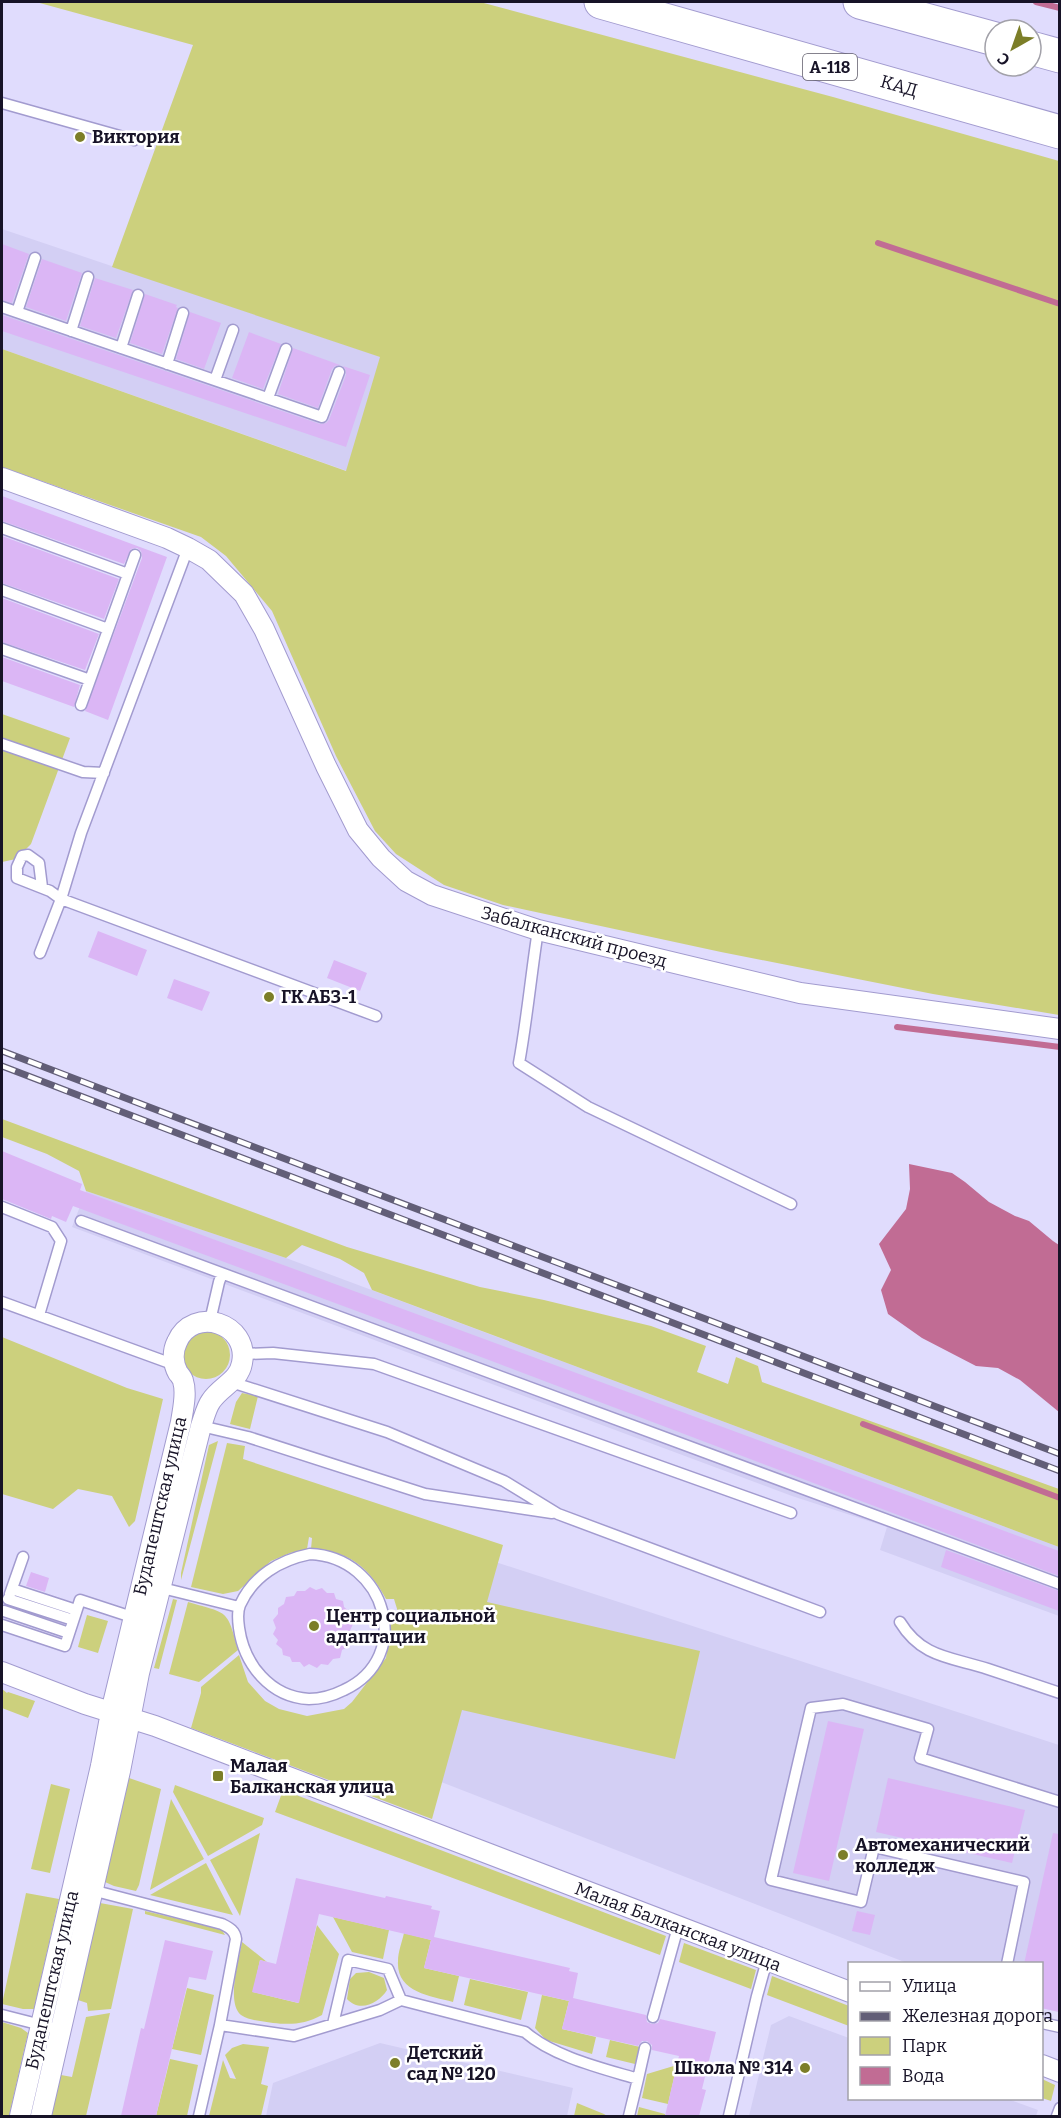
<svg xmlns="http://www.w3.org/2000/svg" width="1061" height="2118" viewBox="0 0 1061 2118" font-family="Bitter,serif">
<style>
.built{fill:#d3cff4}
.green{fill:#ccd07d}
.water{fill:#c16c94}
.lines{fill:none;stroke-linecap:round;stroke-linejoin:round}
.stream{stroke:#c16c94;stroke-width:6}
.building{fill:#dbb6f5}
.lane-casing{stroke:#a29bcf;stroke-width:13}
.street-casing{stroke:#a29bcf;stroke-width:22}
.highway-casing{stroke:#a29bcf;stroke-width:35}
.lane{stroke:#fff;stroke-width:10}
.street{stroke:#fff;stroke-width:20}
.highway{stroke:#fff;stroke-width:33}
.rail-casing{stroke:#625e77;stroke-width:7}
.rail{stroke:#fff;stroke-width:4.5;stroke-dasharray:14;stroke-linecap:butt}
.poi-dot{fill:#7c7e28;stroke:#fff;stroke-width:2}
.labels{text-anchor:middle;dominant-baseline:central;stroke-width:5;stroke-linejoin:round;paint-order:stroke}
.shield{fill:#fff;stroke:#5d5a68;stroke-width:1.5}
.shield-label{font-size:16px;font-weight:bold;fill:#171327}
.street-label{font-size:18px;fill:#171327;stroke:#fff}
.poi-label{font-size:18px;font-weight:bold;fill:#171327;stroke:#fff;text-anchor:start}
</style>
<rect width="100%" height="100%" fill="#e0dcfd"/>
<path class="built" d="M2 229 381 357 347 471 2 349Z
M86 1191 286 1258 1059 1547V1616L880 1550 887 1527 792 1496 72 1227Z
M431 1541 1059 1745V2012L1042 2008V1964L907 1963 382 1759Z
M789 2016 849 2038 850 2098 1008 2099 1038 2110 1036 2116H749L771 2025Z
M380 2043 573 2088 567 2116H266L273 2083Z"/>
<path class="green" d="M36 2H480L833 97 1059 161V1015L933 994 721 952 503 905 444 885 396 854 375 831 336 756 272 611 226 556 201 537 2 467V349L346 471 380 357 112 267 193 45Z
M2 714 70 738 31 844 16 859 2 862Z
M2 1119 347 1247 480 1287 544 1300 651 1326 706 1346 697 1372 728 1384 736 1357 758 1366 762 1382 1059 1489V1547L372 1290 364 1273 340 1259 302 1245 286 1258 86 1191 79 1171 47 1154 2 1137Z
M182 1355a24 24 0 1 1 48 0a24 24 0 1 1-48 0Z
M2 1337 127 1388 163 1399 135 1521 129 1527 112 1496 78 1489 53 1509 2 1494Z
M242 1393 258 1396 250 1429 230 1424 236 1402Z
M218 1441 181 1580V1573L209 1445Z
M227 1443 245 1446 243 1459 503 1545 487 1602 700 1651 675 1759 462 1710 432 1819 191 1728 201 1693V1687L239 1655 248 1682 265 1701 279 1709 307 1716 344 1709 352 1702 386 1658 392 1615 398 1612 394 1599H386C369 1567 349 1551 311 1549L312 1538 309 1537 307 1549 290 1553 271 1561 238 1591 223 1594 191 1587Z
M173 1599 177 1600 159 1669 154 1668Z
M188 1602C228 1614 227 1608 238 1650L199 1682 169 1674Z
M87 1615 108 1621 98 1653 78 1647Z
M2 1689 7 1693 8 1692 35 1701 28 1718 2 1708Z
M129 1778 161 1789 139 1885 136 1891 114 1886 105 1882Z
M51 1784 70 1789 50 1873 31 1869Z
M175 1785 264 1818 262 1825 208 1856 173 1792Z
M283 1790 666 1936 660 1955 275 1812Z
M171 1799 204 1859 150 1890Z
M260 1833 240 1916 210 1860Z
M206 1863 233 1915 150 1895Z
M26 1893 59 1899 34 2009H23L2 2004Z
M100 1903 133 1909 111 2009 88 2011 87 2003 78 2000Z
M145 1911 217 1928 222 1930 225 1935 145 1914Z
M333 1917 389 1930 383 1959 352 1952Z
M317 1925 339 1954 322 2015C305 2024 292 2025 273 2023 262 2021 250 2021 241 2015 226 2003 239 1959 242 1942L267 1962 260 1960 253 1992 298 2003Z
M404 1933 431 1940 424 1968 459 1976 453 2002C430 1996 396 1992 398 1961 398 1952 402 1942 404 1933Z
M684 1943 756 1970 751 1989 679 1962Z
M369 1972 384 1978 387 1990C379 2003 360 2013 347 1999L350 1979 356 1973Z
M772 1976 849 2006V2026L767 1995Z
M470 1979 528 1992 521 2020 464 2005Z
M187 1988 214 1995 201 2055 172 2049Z
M542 1995 569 2001 562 2029 596 2037 592 2054 546 2040 535 2028Z
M110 2013 86 2116H51L61 2075 72 2077 86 2017Z
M2 2022 21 2028 28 2033 9 2116H2Z
M610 2040 640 2047 635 2064 606 2057Z
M243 2044 269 2047 261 2084 268 2086 261 2116H209L223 2060 230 2078 236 2079 225 2055 232 2048Z
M170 2059 198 2065 187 2116H156Z
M677 2065 668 2104 642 2098 647 2074Z
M1042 2079 1055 2085 1051 2101 1042 2098Z
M577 2103 604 2114 607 2116H574Z
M639 2107 665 2114V2116H637Z"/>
<path class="water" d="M909 1164 952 1173 965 1182 989 1202 1015 1216 1029 1221 1053 1241 1059 1245V1412L1020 1380 998 1368 976 1366 922 1338 888 1314 881 1290 891 1270 879 1244 906 1209 910 1189Z"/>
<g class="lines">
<path class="stream" d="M1036 2 1060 8
M878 243 1060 304
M897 1027 1060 1047
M863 1424 1060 1498"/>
</g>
<path class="building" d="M2 244 29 254 12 303 2 300Z
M42 259 82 273 66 321 26 307Z
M95 278 133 290 116 338 80 326Z
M145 294 177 305 176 307 178 308 162 354 130 343Z
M190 312 221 323 204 369 176 359Z
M2 315 320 424 326 423 329 420 346 375V370L343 366 370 375 346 447 2 331Z
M249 332 281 344 263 389 232 378Z
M293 348 340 365 335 366 332 369 318 408 278 394Z
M2 496 167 557 108 720 85 711 142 558 141 551 137 548 131 549 124 564 2 521Z
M2 536 119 579 104 619 2 583Z
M2 598 99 634 85 670 2 642Z
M2 657 80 685 74 707 2 681Z
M98 931 147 950 137 976 88 957Z
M334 960 367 973 360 991 327 978Z
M174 979 210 992 202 1011 167 998Z
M2 1151 82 1184 80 1190 1059 1551V1576L489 1360 73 1206 66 1222 52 1216 51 1219 2 1199Z
M946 1550 1059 1591V1611L941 1567Z
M31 1572 49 1578 45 1592 26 1586Z
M310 1587 316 1590 322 1588 327 1593H334L336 1599 343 1601 344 1607 350 1612 349 1618 353 1624 348 1635V1647L342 1650 340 1658 333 1659 328 1665 321 1664 317 1668 309 1664 304 1667 300 1662H292L290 1657 283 1655 282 1649 276 1644 278 1640 273 1634 276 1628 273 1620 278 1614V1608L284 1604 286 1597 294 1596 297 1591H305Z
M828 1721 864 1729 829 1881 793 1873Z
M888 1778 1025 1810 1012 1863 876 1832Z
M1053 1833 1059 1834V2012L1041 2008V1964H1024Z
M296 1878 385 1898 386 1896 432 1906 431 1909 440 1911 434 1937 570 1968 569 1971 578 1973 573 1998 646 2015 647 2022 652 2024 658 2023 660 2019 716 2032 702 2089 706 2090 699 2116H665L679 2056 652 2050V2045L647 2041H642L638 2046 562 2029 569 2001 424 1968 431 1940 319 1914 299 2003 252 1992 260 1960 276 1964Z
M857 1911 875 1915 870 1935 852 1931Z
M165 1940 213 1951 206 1980 189 1977 156 2116H121L141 2028 144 2029Z"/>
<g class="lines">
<defs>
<path id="lane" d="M2 103 134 140
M2 307 322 417 339 372
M17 312 35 258
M71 331 88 277
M121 348 138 295
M167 364 183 313
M215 380 233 330
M268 398 286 349
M2 528 128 574
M2 590 108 629
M2 649 90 680
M81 705 135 555
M2 744 83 772 104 773
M42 887 39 863 28 855 22 856 17 867V878L50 891 61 899 376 1016
M538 930C531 975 527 1019 519 1063L588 1107 791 1204
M40 953 61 899 81 833 188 548
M2 1207 52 1227 61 1241 39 1315
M81 1221 1060 1584
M2 1302 175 1365
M210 1321 219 1282 222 1274
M243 1354 273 1353 374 1364 791 1513
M231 1382 387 1432 504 1481 558 1514 820 1612
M201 1426 248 1437 425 1494 552 1513
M310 1554C386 1557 415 1657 344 1690 334 1695 321 1699 309 1699 270 1697 244 1664 239 1628 238 1621 237 1612 240 1605 253 1576 280 1560 310 1554Z
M158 1587 239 1607
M12 1589 76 1610
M10 1594 23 1557
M8 1599 73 1620
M4 1611 69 1633
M900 1622C922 1658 951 1657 988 1669 1012 1677 1036 1685 1060 1693
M2 1625 65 1646 80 1600 138 1619
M88 1889 222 1924C230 1928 235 1931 236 1939L220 2025 294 2036 380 2010 401 2000 525 2032C554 2057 601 2068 638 2079L629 2116
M1007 1964 1024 1882 874 1847 861 1902 771 1880 811 1708 843 1704 928 1729 920 1758 1060 1802
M2 2015 61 2030
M653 2017 678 1927
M1042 2023 1060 2027
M333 2024 348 1960 388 1969 401 2000
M638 2079 645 2048
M199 2116 220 2025
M729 2116 757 1996 767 1960
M1057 2116 1060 2108"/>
<path id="street" d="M2 478 167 538 188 548 209 560 244 594 264 629 326 766 358 830 381 858 406 881 432 895 538 930 800 993 1060 1029
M2 1672 85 1704 155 1726 850 1992
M1042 2065 1060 2072
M20 2116 101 1766 111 1712 181 1422C183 1409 187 1393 183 1381 183 1379 179 1374 178 1373 173 1364 172 1352 177 1342 193 1305 250 1323 242 1363 239 1381 221 1386 211 1401 206 1408 204 1418 201 1426L139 1673 120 1771 41 2116"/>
<path id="highway" d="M601 2 1060 132
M860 2 995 39
M1031 48 1060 56"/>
</defs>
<use href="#lane" class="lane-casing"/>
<use href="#street" class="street-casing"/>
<use href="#highway" class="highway-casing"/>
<use href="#lane" class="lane"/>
<use href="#street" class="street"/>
<use href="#highway" class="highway"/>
<defs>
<path id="rail" d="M2 1051 1060 1454
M2 1066 1060 1471"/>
</defs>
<use href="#rail" class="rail-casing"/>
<use href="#rail" class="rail"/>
</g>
<g class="poi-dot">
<circle cx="80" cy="137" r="6"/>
<circle cx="269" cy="997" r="6"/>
<circle cx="314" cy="1626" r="6"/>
<rect x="212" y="1770" width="12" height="12" rx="3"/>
<circle cx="843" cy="1855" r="6"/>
<circle cx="395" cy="2063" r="6"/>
<circle cx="805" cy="2068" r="6"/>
</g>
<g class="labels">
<rect class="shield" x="803" y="54" width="54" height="26" rx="4.5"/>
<g class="shield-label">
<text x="830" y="67">А-118</text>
</g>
<g class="street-label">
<text transform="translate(899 86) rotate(16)">КАД</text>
<text transform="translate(574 937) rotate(15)">Забалканский проезд</text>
<text transform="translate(160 1506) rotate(-77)">Будапештская улица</text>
<text transform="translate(678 1927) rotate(21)">Малая Балканская улица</text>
<text transform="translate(52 1980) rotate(-77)">Будапештская улица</text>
</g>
<g class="poi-label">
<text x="92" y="137">Виктория</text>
<text x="281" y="997">ГК АБЗ-1</text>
<text x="326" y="1616">Центр социальной<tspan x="326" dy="21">адаптации</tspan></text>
<text x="230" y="1766">Малая<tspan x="230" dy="21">Балканская улица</tspan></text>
<text x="855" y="1845">Автомеханический<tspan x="855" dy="21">колледж</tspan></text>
<text x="407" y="2053">Детский<tspan x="407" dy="21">сад № 120</tspan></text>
<text x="793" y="2068" text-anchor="end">Школа № 314</text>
</g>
</g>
<rect width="1061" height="2118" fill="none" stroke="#171327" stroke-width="6"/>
<rect x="848" y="1962" width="195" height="138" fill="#ffffff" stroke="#a2a1a9" stroke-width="1.5"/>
<rect x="860" y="1982" width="30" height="9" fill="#ffffff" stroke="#a2a1a9" stroke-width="1.5"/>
<text x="902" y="1992" font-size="18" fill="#171327">Улица</text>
<rect x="860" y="2012" width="30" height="9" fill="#625e77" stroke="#a2a1a9" stroke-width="1.5"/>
<text x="902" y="2022" font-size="18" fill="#171327">Железная дорога</text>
<rect x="860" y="2037" width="30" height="18" fill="#ccd07d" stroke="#a2a1a9" stroke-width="1.5"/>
<text x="902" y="2052" font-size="18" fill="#171327">Парк</text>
<rect x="860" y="2067" width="30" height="18" fill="#c16c94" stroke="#a2a1a9" stroke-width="1.5"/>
<text x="902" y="2082" font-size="18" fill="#171327">Вода</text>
<g transform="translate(1013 48) rotate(220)"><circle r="28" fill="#ffffff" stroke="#a2a1a9" stroke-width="1.5"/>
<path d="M0-4.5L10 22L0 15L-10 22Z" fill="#7c7e28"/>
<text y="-9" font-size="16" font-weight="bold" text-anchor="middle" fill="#171327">С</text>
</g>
</svg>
